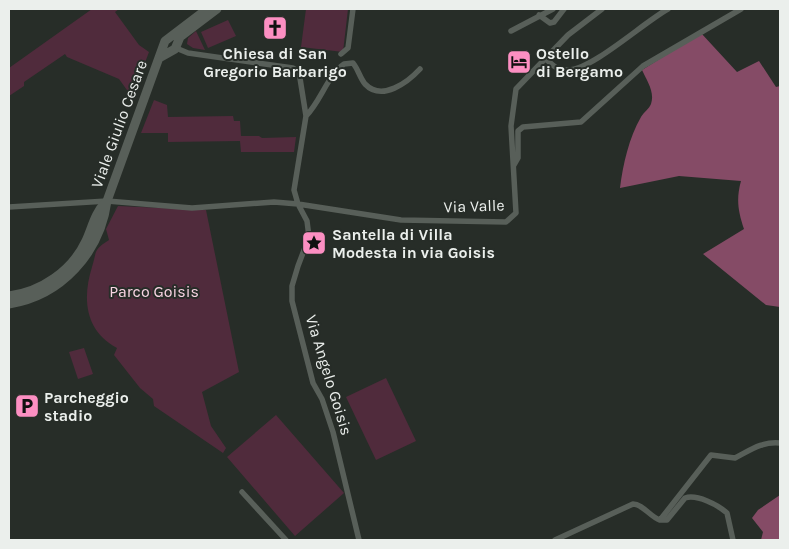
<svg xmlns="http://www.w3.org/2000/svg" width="789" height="549" viewBox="0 0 789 549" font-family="Karla,sans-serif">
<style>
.green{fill:#502b3c}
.forest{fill:#854b66}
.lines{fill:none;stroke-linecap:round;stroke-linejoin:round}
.street{stroke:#585f59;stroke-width:5.5}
.secondary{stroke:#585f59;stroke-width:9}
.labels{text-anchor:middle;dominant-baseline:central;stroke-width:4;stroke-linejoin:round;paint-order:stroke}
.poi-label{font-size:16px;font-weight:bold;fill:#ebefec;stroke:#272d28;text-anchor:start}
.street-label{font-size:16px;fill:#ebefec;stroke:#272d28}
.park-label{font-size:16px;fill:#f9d4e3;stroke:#272d28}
</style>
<rect width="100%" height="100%" fill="#272d28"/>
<path class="green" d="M92 9H119L115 12 139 45 149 52 132 97 119 79 67 57 65 54 24 82V86L9 96V68Z
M306 9H348L343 52 301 47Z
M228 20 236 36 208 48 201 32Z
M196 31 205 50 193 48 187 44 188 38Z
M154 100 167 105 168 117 233 116 234 121H240L241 136H259L262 138 296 137 294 152H241L240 141 168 142V133H141Z
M118 206 206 210 239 372 202 392 211 426 226 448 223 453 154 406 153 399 140 388 114 355 117 348C85 331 82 299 92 267 97 251 93 250 109 240L106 229Z
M84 348 93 374 78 379 69 352Z
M386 378 416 441 376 460 346 397Z
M276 415 344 493 295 536 227 457Z"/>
<path class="forest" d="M701 33 737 72 759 61 776 87 780 86V307L766 305 703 254 744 229C738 211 736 199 741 181L679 176 620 188C623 164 629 138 641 117 644 112 649 109 651 104 655 92 647 81 642 70Z
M780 495V540H761L763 532 752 518 758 510Z"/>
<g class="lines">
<path class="street" d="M539 15 550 23 554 22 564 9
M511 31 553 9
M176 48 188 53 293 68 299 72 306 116 294 190 298 204 401 220 506 222 516 213 511 126 516 89 568 35 602 9
M341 54 348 48 353 9
M545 58C552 65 558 71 568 70 592 70 644 22 668 9
M306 116C321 101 327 76 344 64L353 63C358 69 360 78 365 84 382 102 408 82 420 69
M514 165 518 158V131L523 127 581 122 643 66 741 9
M9 207 107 201 192 208 274 202 298 204 307 221 309 237 298 266 292 286V301L313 383 322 399 333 432 359 540
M242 492 286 540
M660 520H667L685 498C697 494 718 505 727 513L733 540
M555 540 633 504C643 504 650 517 660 520L711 455 735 458C749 451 762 441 780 443"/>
<path class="secondary" d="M159 58 175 49 180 37 217 9
M9 296C41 292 72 271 86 241 92 228 95 213 105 203
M9 304C61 296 100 253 107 201L165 41 207 9"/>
</g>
<defs>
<symbol id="church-square" viewBox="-11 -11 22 22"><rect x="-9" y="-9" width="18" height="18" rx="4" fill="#fc8fc2" stroke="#272d28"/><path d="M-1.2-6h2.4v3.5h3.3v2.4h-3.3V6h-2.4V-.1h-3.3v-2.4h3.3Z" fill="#111"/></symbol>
<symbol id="hotel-square" viewBox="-11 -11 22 22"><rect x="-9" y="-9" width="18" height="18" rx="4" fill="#fc8fc2" stroke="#272d28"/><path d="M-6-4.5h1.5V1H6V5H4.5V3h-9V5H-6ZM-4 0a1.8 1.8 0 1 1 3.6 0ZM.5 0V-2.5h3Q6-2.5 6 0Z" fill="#111"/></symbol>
<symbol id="sight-square" viewBox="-11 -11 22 22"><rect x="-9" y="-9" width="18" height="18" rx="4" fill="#fc8fc2" stroke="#272d28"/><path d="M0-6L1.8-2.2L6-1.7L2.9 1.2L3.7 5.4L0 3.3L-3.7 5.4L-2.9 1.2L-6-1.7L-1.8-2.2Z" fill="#111"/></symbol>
<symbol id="parking-square" viewBox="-11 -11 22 22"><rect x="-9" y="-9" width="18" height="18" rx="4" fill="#fc8fc2" stroke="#272d28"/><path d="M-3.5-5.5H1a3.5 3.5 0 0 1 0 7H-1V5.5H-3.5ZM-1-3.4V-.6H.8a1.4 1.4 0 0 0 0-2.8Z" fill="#111"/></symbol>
</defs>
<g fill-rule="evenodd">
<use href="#church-square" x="261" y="14" width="28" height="28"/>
<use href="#hotel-square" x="505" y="48" width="28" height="28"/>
<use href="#sight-square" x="300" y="229" width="28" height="28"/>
<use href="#parking-square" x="13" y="392" width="28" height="28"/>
</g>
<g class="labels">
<g class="poi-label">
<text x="275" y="53" text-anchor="middle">Chiesa di San<tspan x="275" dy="18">Gregorio Barbarigo</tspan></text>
<text x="536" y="53">Ostello<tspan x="536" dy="18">di Bergamo</tspan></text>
<text x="332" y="234">Santella di Villa<tspan x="332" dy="18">Modesta in via Goisis</tspan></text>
<text x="44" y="397">Parcheggio<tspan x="44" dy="18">stadio</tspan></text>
</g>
<g class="street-label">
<text transform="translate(119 124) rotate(-70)">Viale Giulio Cesare</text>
<text transform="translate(474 206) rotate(-2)">Via Valle</text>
<text transform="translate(329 375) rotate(73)">Via Angelo Goisis</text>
</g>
<g class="park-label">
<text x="154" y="291">Parco Goisis</text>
</g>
</g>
<rect width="789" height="549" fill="none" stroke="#ebefec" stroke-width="20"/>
</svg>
